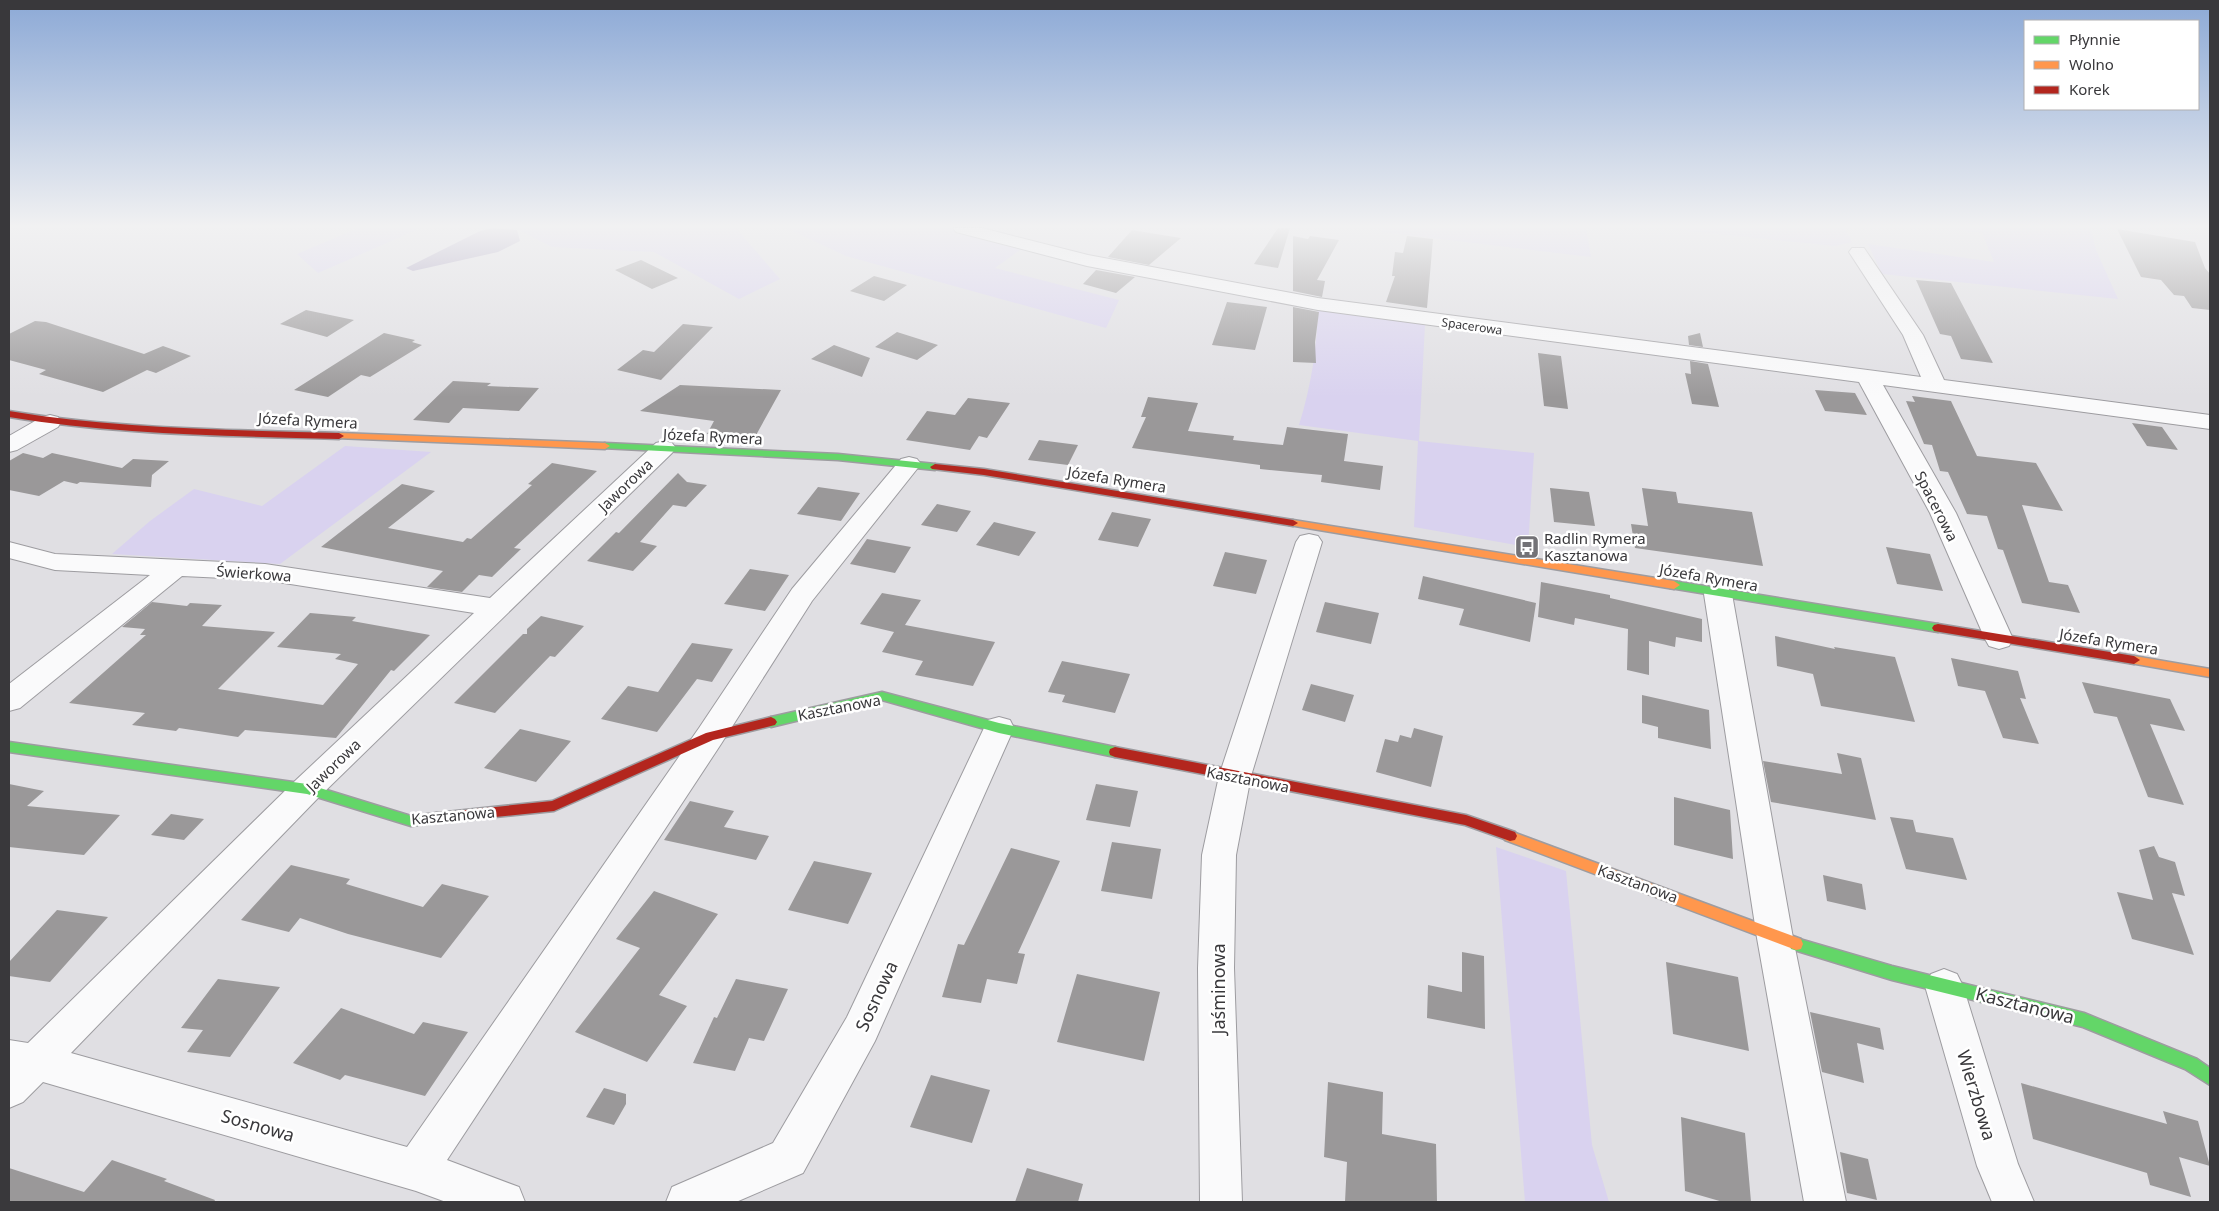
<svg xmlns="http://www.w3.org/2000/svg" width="2219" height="1211" viewBox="0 0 2219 1211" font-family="'Noto Sans',sans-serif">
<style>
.green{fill:#d9d2ef}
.water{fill:#a298ba}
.building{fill:#9a9899}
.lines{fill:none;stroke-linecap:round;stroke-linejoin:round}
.street-casing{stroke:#9d9ca0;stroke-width:2}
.fast-casing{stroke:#9d9ca0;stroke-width:3}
.slow-casing{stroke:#9d9ca0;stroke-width:3}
.jam-casing{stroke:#9d9ca0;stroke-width:3}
.street{fill:#fafafb;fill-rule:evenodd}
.fast{fill:#63d668;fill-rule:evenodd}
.slow{fill:#ff974d;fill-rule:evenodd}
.jam{fill:#b3261e;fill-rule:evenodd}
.labels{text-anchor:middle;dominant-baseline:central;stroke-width:5;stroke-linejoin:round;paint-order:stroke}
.far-street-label{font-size:12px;fill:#39383b;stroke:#fff}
.street-label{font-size:15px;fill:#39383b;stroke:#fff}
.poi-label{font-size:15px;fill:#39383b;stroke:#fff;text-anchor:start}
.near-street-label{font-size:18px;fill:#39383b;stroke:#fff}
</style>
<rect width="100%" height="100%" fill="#e0dfe3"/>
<path class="green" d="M358 228H421L318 273 297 254Z
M515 228H736L780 279 739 299 654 252 552 247Z
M786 228H954L1024 247 995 268 1119 300 1106 328 846 256Z
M1383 228H1586L1591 257 1381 232Z
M1659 228H1845L1852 242 1835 246Z
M1940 228H2091L2096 250 2118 299 1882 274 1868 244 1994 262 1982 233Z
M1318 307 1425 324 1419 441 1534 453 1528 547 1414 527 1418 441 1299 425C1311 387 1317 348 1318 307Z
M345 446 431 452 280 564 112 554 150 521 194 489 262 506Z
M1496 847 1566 871 1592 1145 1609 1202H1525Z"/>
<path class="water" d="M493 228 517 230 520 241 498 252 413 271 406 268 480 231Z"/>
<path class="building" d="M1278 228H1290L1278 268 1254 264Z
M2117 229 2195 242 2205 268 2210 274V310L2192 308 2184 296 2174 295 2161 280 2141 277Z
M1132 230 1181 238 1149 265 1108 257Z
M1293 236 1308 239 1310 236 1339 240 1317 280 1325 281 1322 297 1293 291Z
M1407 236 1433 239 1427 308 1386 302 1395 276H1392L1395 252 1403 253Z
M641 260 678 278 652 289 615 270Z
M1096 270 1135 277 1116 293 1083 284Z
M874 276 907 285 884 301 850 291Z
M1916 280 1951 283 1993 363 1961 359 1951 336 1940 334Z
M1227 302 1267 307 1255 350 1212 345Z
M1293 307 1319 312 1315 342 1316 363 1293 362Z
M306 310 354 320 327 337 280 324Z
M35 321 46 322 144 354 163 346 191 356 156 373 147 370 103 392 39 374 46 370 9 360V334Z
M683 324 713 327 661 380 617 370 643 350 654 352Z
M897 332 938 345 917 360 875 347Z
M384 333 415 340 412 342 422 345 370 377 361 375 328 397 294 390Z
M1700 333 1703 347 1689 345 1688 336Z
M834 345 870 358 862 377 811 359Z
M1538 353 1561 356 1568 409 1544 406Z
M1690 361 1708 364 1719 407 1692 404 1685 373 1691 374Z
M453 381 491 383 487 386 539 388 519 411 463 408 449 423 413 420Z
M680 385 781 390 755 437 707 434 714 421 640 411Z
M1815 390 1855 393 1867 415 1825 411Z
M1912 396 1951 401 1977 456 2036 463 2063 511 2022 505 2049 582 2068 585 2080 613 2022 603 2003 550 1998 549 1987 516 1967 514 1948 472 1940 471 1932 445 1924 444 1906 401 1915 402Z
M1148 397 1198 403 1188 431 1234 436 1233 440 1283 445 1287 427 1348 434 1344 461 1383 466 1380 490 1321 482 1322 475 1260 469V465L1132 448 1146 417H1141Z
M968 398 1010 403 987 438 979 436 970 450 906 440 927 411 955 415Z
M2132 423 2162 427 2178 450 2147 446Z
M1039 440 1078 445 1068 465 1028 460Z
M23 453 43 458 52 453 122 468 133 459 169 461 152 475 151 487 80 482 77 484 64 481 39 496 9 490V461Z
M552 463 597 471 514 548 521 549 492 577 479 575 462 592 427 587 443 571 321 547 402 484 435 491 388 528 463 542 467 538 471 539 532 485 528 484Z
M678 473 687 482 707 485 686 507 673 505 640 542 657 546 633 571 587 561 616 532 619 533Z
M818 487 860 493 841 521 797 514Z
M1550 488 1589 492 1595 526 1554 522Z
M1642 488 1676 492 1678 503 1752 512 1763 566 1635 548 1631 524 1648 526Z
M937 504 971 511 957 532 921 525Z
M1112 512 1151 519 1138 547 1098 540Z
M994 522 1036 532 1019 556 976 545Z
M867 539 911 547 895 573 850 564Z
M1886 547 1930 554 1943 591 1897 584Z
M1225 552 1267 560 1256 594 1213 586Z
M750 569 789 575 765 611 724 604Z
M1423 576 1536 603 1530 642 1459 625 1464 609 1418 599Z
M1541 582 1610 595V598L1702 619V642L1676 637 1675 647 1649 641V675L1627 670 1628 629 1575 618 1574 625 1538 617Z
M882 593 921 600 905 625 995 642 973 686 915 675 923 661 882 652 894 632 860 624Z
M152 602 187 606 190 603 222 605 202 626 275 632 218 689 323 705 358 664 335 659 341 654 277 647 310 613 356 617 352 621 430 635 394 671 391 670 336 738 245 730 238 737 179 728 176 731 132 725 145 713 69 703 146 635H140L145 629 122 627Z
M1325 602 1379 613 1371 644 1316 632Z
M541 616 584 626 555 657 550 656 495 713 454 703 523 634H527V629Z
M1775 636 1835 649 1834 647 1895 657 1915 722 1821 706 1813 674 1777 666Z
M692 643 733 649 712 682 697 679 657 732 601 719 628 686 658 692Z
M1951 658 2018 671 2026 699 2020 698 2039 744 2003 738 1985 691 1958 686Z
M1062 661 1130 674 1115 713 1062 702 1065 695 1048 692Z
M2082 682 2170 699 2185 731 2150 724 2184 805 2148 797 2117 717 2094 713Z
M1311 684 1354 695 1345 722 1302 710Z
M1642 695 1709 710 1711 749 1658 738V727L1642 723Z
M1414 728 1443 736 1431 787 1376 772 1385 739 1398 742 1400 735 1411 738Z
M520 729 571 741 536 782 484 768Z
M1837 753 1861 758 1876 820 1771 802 1763 761 1842 774Z
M9 784 44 791 27 806 120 815 84 855 9 847Z
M1096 784 1138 791 1130 827 1086 820Z
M1674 797 1730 810 1733 859 1674 845Z
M690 801 734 811 724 827 769 836 756 860 664 840Z
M171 814 204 819 184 840 151 835Z
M1890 817 1913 820 1916 832 1953 838 1967 880 1906 869Z
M1112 842 1161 849 1152 899 1101 891Z
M2154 846 2159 857 2175 862 2185 896 2172 893 2194 955 2132 939 2117 892 2153 900 2139 850Z
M1011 848 1060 861 1018 953 1025 954 1017 984 987 979 981 1003 942 997 958 944 964 945Z
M814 861 872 873 848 924 788 910Z
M291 865 350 879 346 884 423 907 442 884 489 896 441 958 348 934 300 918 289 932 241 920Z
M1823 875 1862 884 1866 910 1827 901Z
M654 891 718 914 659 995 687 1006 647 1062 575 1032 640 948 616 939Z
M57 910 108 917 50 982 9 976V962Z
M1462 952 1484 956 1485 1029 1427 1018 1428 985 1462 992Z
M1666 962 1738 977 1749 1051 1673 1034Z
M1077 974 1160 992 1144 1061 1057 1042Z
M218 979 280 987 230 1057 187 1052 203 1030 181 1028Z
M736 979 788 989 764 1041 749 1038 735 1071 693 1063 714 1017 717 1018Z
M341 1008 414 1034 423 1022 468 1032 425 1096 345 1075 340 1080 293 1063Z
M1810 1012 1880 1028 1884 1050 1857 1043 1864 1083 1822 1072Z
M931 1075 990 1090 972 1143 910 1127Z
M1328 1082 1383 1092 1382 1134 1436 1144 1437 1202H1345L1347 1162 1324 1157Z
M2021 1083 2167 1124 2163 1111 2198 1121 2210 1166 2179 1157 2191 1197 2150 1185 2147 1173 2033 1139Z
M604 1088 626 1094V1104L614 1125 586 1117Z
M1681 1117 1745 1133 1751 1202H1723L1685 1191Z
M1840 1152 1868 1159 1877 1200 1847 1193Z
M112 1160 167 1179 164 1181 215 1200 214 1202H9V1168L84 1192Z
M1027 1168 1083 1184 1078 1202H1015Z"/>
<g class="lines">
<defs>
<path id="street" d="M953 228H982L1088 255 1318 298 1921 377 1903 335 1849 252 1852 248H1864L1923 335 1944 380 2210 415V429L1883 385 1956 513 2013 639 2009 646 1999 649 1989 646 1985 639 1930 513 1859 382 1318 310 1087 266 956 232Z
M50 415 58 417 61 422 58 427 17 450 9 452V436L42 417Z
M664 441 672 443 676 448 672 453 318 798 71 1053 407 1147 699 728 792 589 901 459 909 457 917 459 921 464 917 469 812 601 721 744 447 1160 519 1187 525 1202H446L416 1191 43 1082 23 1102 9 1108V1040L28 1043 296 780 474 613 265 580 182 576 20 708 9 711V684L150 575 55 570 9 558V542L55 554 265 564 490 598 656 443Z
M1309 534 1318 536 1322 542 1251 776 1236 855 1234 968 1242 1202H1200L1198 968 1202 855 1219 776 1296 542 1300 536Z
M1718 585 1728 588 1732 594 1793 938 1846 1202H1804L1757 938 1704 594 1708 588Z
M999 717 1010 720 1014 728 875 1041 803 1173 736 1202H666L672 1187 773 1143 847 1017 984 728 988 720Z
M1944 969 1957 974 1963 986 2018 1164 2034 1202H1992L1977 1166 1925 986 1931 974Z"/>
<path id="fast" d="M605 443 838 454 935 464 940 467 935 470 838 460 602 448V444Z
M1674 581 1938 624 1944 628 1938 632 1670 588 1668 585 1670 582Z
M882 692 999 723 1115 747 1120 749 1121 752 1120 755 1115 757 999 733 882 700 771 727 767 725 765 722 767 719 771 717Z
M9 742 307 784 411 816 437 813 442 814 444 818 442 822 411 826 307 794 9 752Z
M1796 938 1892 966 2084 1013 2197 1059 2210 1068V1085L2185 1069 2083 1027 1892 980 1791 949 1789 944 1791 939Z"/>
<path id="slow" d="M339 433 605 443 610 446 605 449 336 438V434Z
M1293 520 1674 581 1680 585 1674 589 1289 525 1288 523 1289 521Z
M2134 656 2210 669V677L2130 663 2128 660 2130 657Z
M1510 831 1801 939 1803 944 1801 949 1796 950 1505 840 1503 836 1505 832Z"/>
<path id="jam" d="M9 411C118 429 228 430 339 433L344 436 339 439C228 436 118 435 9 417Z
M935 464 984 469 1293 520 1298 523 1293 526 984 475 932 469 930 467Z
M1938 624 2134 656 2140 660 2134 664 1934 631 1932 628 1934 625Z
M771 717 775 719 777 722 775 725 713 740 554 811 437 823 432 822 430 818 432 814 437 813 552 801 706 733Z
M1115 747 1466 815 1515 832 1517 836 1515 840 1510 841 1465 825 1115 757 1110 755 1109 752 1110 749Z"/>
</defs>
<use href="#street" class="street-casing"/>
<use href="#fast" class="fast-casing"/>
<use href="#slow" class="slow-casing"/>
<use href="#jam" class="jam-casing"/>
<use href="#street" class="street"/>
<use href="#fast" class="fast"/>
<use href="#slow" class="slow"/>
<use href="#jam" class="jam"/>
</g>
<linearGradient id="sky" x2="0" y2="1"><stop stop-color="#8ca9d6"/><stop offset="0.57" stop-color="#f1f1f2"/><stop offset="1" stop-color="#f1f1f2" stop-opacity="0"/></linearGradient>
<rect width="2219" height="397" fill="url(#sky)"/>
<defs>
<symbol id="bus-square" viewBox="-11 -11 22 22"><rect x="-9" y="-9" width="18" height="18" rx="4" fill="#737276" stroke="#fff"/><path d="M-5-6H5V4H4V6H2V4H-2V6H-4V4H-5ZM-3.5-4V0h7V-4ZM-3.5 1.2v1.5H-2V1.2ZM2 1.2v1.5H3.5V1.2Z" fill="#fff"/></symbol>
</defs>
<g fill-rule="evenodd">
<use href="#bus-square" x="1513" y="533" width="28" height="28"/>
</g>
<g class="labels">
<g class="far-street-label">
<text transform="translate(1472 326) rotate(8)">Spacerowa</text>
</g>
<g class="street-label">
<text transform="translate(308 420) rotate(3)">Józefa Rymera</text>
<text transform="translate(713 436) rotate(3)">Józefa Rymera</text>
<text transform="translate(1117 479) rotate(9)">Józefa Rymera</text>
<text transform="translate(625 485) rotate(-44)">Jaworowa</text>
<text transform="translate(1937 506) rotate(63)">Spacerowa</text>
<text transform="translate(254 573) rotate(4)">Świerkowa</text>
<text transform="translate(1709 577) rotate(10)">Józefa Rymera</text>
<text transform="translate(2109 641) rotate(9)">Józefa Rymera</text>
<text transform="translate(839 707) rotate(-11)">Kasztanowa</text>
<text transform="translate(333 765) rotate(-44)">Jaworowa</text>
<text transform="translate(1248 779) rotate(11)">Kasztanowa</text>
<text transform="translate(453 815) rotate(-5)">Kasztanowa</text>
<text transform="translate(1638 883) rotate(20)">Kasztanowa</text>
</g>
<g class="poi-label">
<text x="1544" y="538">Radlin Rymera<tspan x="1544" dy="17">Kasztanowa</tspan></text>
</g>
<g class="near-street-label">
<text transform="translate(1218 989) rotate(-90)">Jaśminowa</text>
<text transform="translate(876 996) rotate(-65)">Sosnowa</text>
<text transform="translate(2025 1005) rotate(14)">Kasztanowa</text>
<text transform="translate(1977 1095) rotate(73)">Wierzbowa</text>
<text transform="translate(258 1125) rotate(16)">Sosnowa</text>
</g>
</g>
<rect width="2219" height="1211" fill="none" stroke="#39383b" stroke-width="20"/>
<rect x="2024" y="20" width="175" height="90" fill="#ffffff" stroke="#b0afb1"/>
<rect x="2034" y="36" width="25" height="8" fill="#63d668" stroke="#b0afb1"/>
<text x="2069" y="45" font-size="15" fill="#39383b">Płynnie</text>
<rect x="2034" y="61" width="25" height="8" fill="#ff974d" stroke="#b0afb1"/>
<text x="2069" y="70" font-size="15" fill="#39383b">Wolno</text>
<rect x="2034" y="86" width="25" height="8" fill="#b3261e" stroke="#b0afb1"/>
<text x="2069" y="95" font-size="15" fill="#39383b">Korek</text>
</svg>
